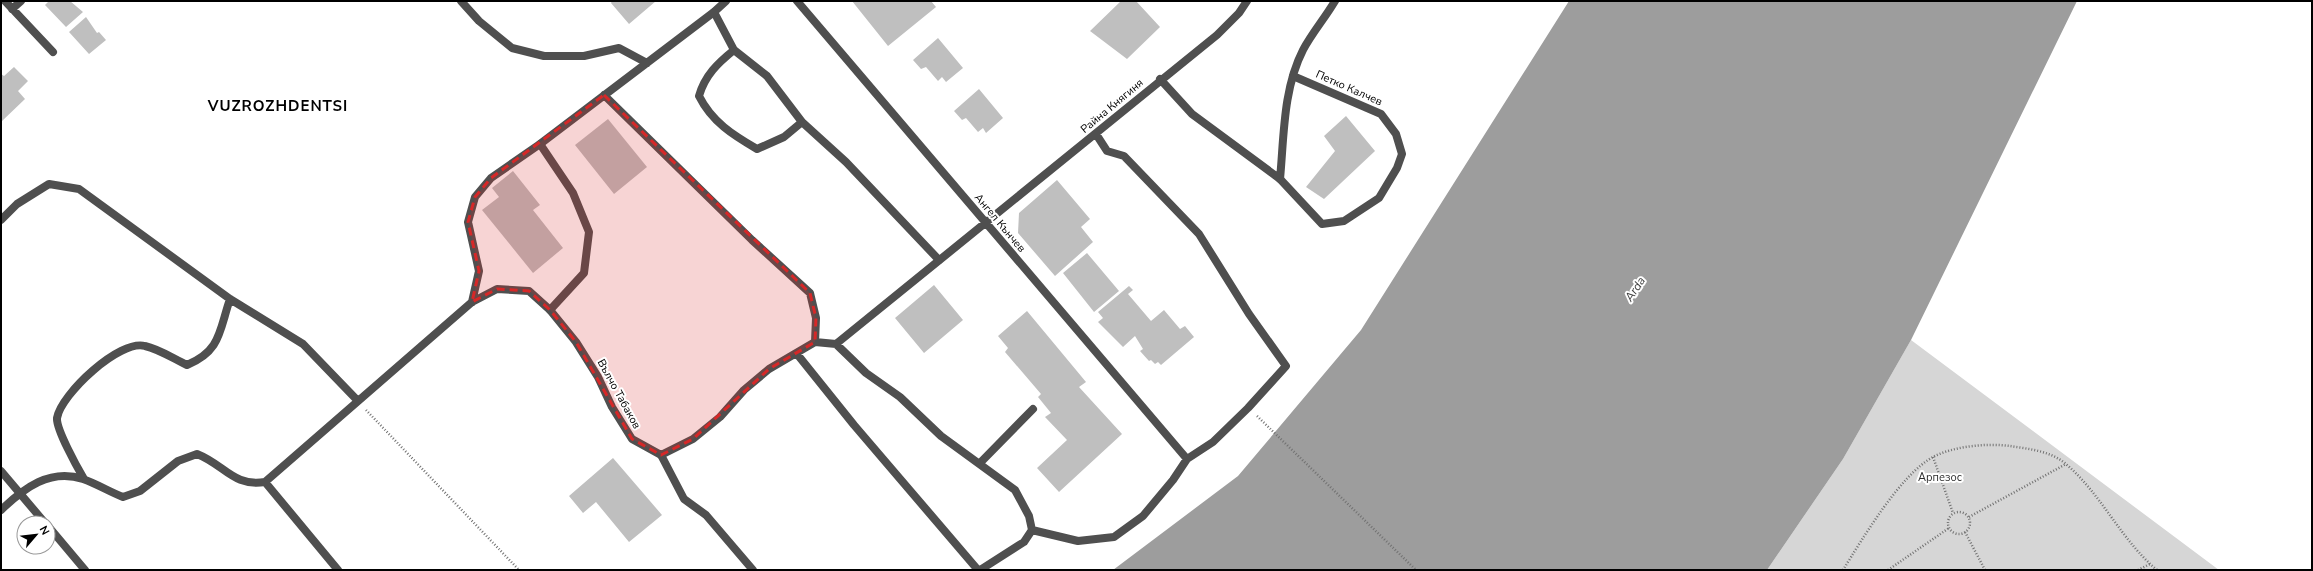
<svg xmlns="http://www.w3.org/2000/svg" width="2313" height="571" viewBox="0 0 2313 571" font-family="'Nunito Sans',sans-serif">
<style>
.green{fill:#d6d6d6}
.water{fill:#9d9d9d}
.building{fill:#bfbfbf}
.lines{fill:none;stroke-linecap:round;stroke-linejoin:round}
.path{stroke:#717171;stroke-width:2.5;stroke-dasharray:1 2;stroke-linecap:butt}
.service{stroke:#4f4f4f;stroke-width:8}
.minor{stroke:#4f4f4f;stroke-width:8}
.marked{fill:#d62828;fill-opacity:0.2;stroke:#d62828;stroke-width:3;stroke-dasharray:8 5;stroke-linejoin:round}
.labels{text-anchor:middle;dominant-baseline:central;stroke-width:4;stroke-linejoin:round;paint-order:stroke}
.street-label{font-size:11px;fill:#000;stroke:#fff}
.park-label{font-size:11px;fill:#2d2d2d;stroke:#fff}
.water-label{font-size:12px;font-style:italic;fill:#3e3e3e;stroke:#fff}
.district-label{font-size:15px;font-weight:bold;letter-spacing:1px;fill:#000;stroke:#fff}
</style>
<rect width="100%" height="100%" fill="#fff"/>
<path class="green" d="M1911 340 2219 570H1767L1843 459Z"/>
<path class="water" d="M1569 1H2077L1911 340 1843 459 1767 570H1113L1238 476 1361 330Z"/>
<path class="building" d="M49 1H70L83 12 66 27 45 5Z
M612 1H656L629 24 611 3Z
M852 1H931L936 7 888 46Z
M1121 1H1136L1160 27 1127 59 1090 31Z
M86 17 97 33 99 32 106 40 89 54 69 32Z
M938 38 963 68 946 82 942 77 938 81 926 67 921 69 913 60Z
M14 67 28 81 18 91 25 99 1 122V74L4 76Z
M979 89 1003 118 986 133 983 128 978 132 966 118 962 120 954 111Z
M1346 116 1375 151 1324 199 1306 187 1335 151 1324 136Z
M608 119 647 167 614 194 575 145Z
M513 171 540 205 533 210 563 248 533 273 482 210 499 197 492 188Z
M1057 180 1090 219 1081 227 1093 242 1055 276 1018 233 1019 213Z
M1087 253 1119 291 1094 312 1063 273Z
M934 285 963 320 924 353 895 318Z
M1129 286 1133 290 1128 294 1151 321 1164 310 1180 329 1185 326 1194 337 1161 365 1158 362 1155 364 1151 360 1149 361 1140 351 1143 349 1135 336 1123 347 1098 322 1103 318 1098 312Z
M1027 311 1086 382 1079 387 1122 434 1059 492 1037 468 1067 440 1045 417 1051 413 1038 397 1041 394 1005 352 1008 348 998 336Z
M613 458 662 515 629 542 596 502 583 513 569 496Z"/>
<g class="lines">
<path class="path" d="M366 410 519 570
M1257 416 1416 570
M1933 457 1953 513
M1948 523a11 11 0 1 1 22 0a11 11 0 1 1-22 0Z
M1969 517 2066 464
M1965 532 1985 570
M1843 570C1863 538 1900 475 1933 457 1954 446 1987 443 2010 446 2029 449 2052 451 2067 465 2102 495 2121 540 2157 570
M1888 570 1949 528
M2138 570 2150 564"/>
<path class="service" d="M714 12 734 50 767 76 802 122 846 162 939 260
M734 50C718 63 705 75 699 96 712 122 733 135 757 149L784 137 802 122
M540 144 573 193 589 232 584 273 550 310
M1280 179 1322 224 1344 221 1379 198 1397 168 1402 154 1396 134 1381 114 1293 76
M661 455 684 499 706 515 753 570
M980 463 1033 409"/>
<path class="minor" d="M5 1 53 52
M461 1 479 21 512 48 544 56H584L619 48 647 63
M797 1 1187 459
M12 9 21 1
M1160 79 1192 114 1280 179
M604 95 752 240 810 293 816 318 815 342
M1280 179C1284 137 1283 89 1303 50 1312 33 1325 18 1335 1
M1 220 17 204 49 184 79 189 230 299 303 344 358 401
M472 302 479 271 468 222 475 197 491 178 540 144 714 12 726 1
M836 344 866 373 900 397 941 436 1015 490 1029 516 1032 530 1024 542 980 570
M797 354 854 425 978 570
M1 471 45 523
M84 479C77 467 56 429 57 418 61 394 120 339 145 346 159 349 174 359 187 365 221 351 219 331 230 299
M265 482 338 570
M1 510C24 488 50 468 83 479 97 484 110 492 123 497L140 491 178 461 197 454C225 465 233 487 265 482L472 302 497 289 529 291 550 310 576 342 598 377 612 407 632 439 661 455 693 439 720 417 744 390 769 369 815 342 836 344 1217 35 1239 13 1247 1
M48 526 85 570
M1032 530 1078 541 1114 537 1143 516 1173 480 1187 459 1213 442 1248 408 1286 366 1249 314 1199 234 1124 156 1107 151 1096 134"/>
</g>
<path class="marked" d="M604 95 810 293 816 318 815 342 769 369 693 439 661 455 632 439 576 342 550 310 529 291 497 289 472 302 479 271 468 222 475 197 491 178Z"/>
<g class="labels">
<g class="street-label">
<text transform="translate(1349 88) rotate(24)">Петко Калчев</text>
<text transform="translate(1112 106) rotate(-40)">Райна Княгиня</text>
<text transform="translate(1000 223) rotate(50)">Ангел Кънчев</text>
<text transform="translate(619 394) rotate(61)">Вълчо Табаков</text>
</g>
<g class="park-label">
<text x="1940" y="477">Арпезос</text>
</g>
<g class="water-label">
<text transform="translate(1635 289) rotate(-56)">Arda</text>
</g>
<g class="district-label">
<text x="278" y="106">VUZROZHDENTSI</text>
</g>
</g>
<rect width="2313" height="571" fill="none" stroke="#000000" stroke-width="4"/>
<g transform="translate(36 535) rotate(62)"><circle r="19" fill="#ffffff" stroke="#999999"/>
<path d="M0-3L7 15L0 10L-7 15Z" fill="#000000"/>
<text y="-6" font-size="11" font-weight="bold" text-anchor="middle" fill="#000000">N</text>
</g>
</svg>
